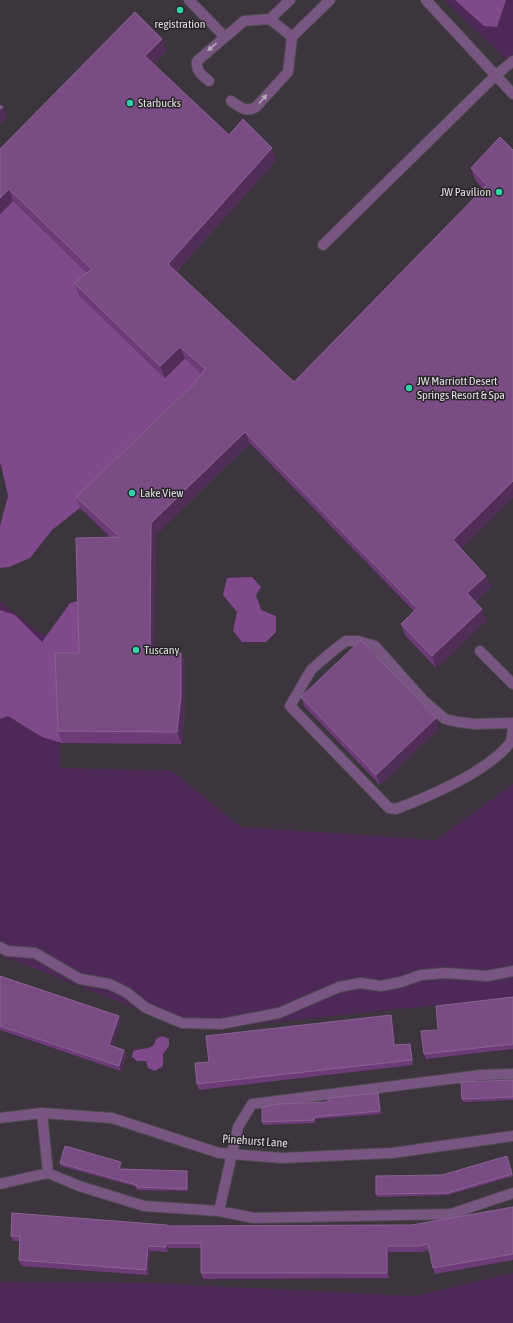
<svg xmlns="http://www.w3.org/2000/svg" width="513" height="1323" viewBox="0 0 513 1323" font-family="'Asap Condensed',sans-serif">
<style>
.built{fill:#3c353e}
.green{fill:#4e2957}
.water{fill:#80498c}
.lines{fill:none;stroke-linecap:round;stroke-linejoin:round}
.lane-casing{stroke:#4d494e;stroke-width:12}
.street-casing{stroke:#4d494e;stroke-width:12}
.lane{stroke:#795581;stroke-width:10}
.street{stroke:#795581;stroke-width:10}
.wall{fill:#6d3b78}
.shaded-wall{fill:#502e57}
.building{fill:#794d83;stroke:#896392}
.oneway{fill:#b7a7ba}
.poi-dot{fill:#31d4a9;stroke:#272328;stroke-width:1.5}
.labels{text-anchor:middle;dominant-baseline:central;stroke-width:3;stroke-linejoin:round;paint-order:stroke}
.poi-label{font-size:12px;fill:#e0dde0;stroke:#272328;text-anchor:start}
.street-label{font-size:12px;fill:#e0dde0;stroke:#272328}
</style>
<rect width="100%" height="100%" fill="#312d32"/>
<path class="built" d="M0 0H444L513 66V784L436 840 241 827 172 771 60 768 58 641 38 632 0 601Z
M0 955 160 1018 248 1025 513 997V1273L415 1296 152 1283 0 1282Z"/>
<path class="green" d="M444 0H513V66Z
M0 601 38 632 58 641 60 768 172 771 241 827 436 840 513 784V997L248 1025 160 1018 0 955Z
M513 1273V1323H0V1282L152 1283 415 1296Z"/>
<path class="water" d="M455 0H506L497 27 484 26Z
M13 201 96 281 79 295 165 378 185 358 209 381 80 508 52 530 30 558 9 567 0 568V526L8 496 1 465 0 464V214Z
M252 577 261 587 256 595 261 610 276 616V632L266 642H242L233 631 237 612 223 595 227 578Z
M82 600 83 665 61 712 62 743 42 737 8 716 0 719V610L15 615 42 642 70 603Z
M162 1036 169 1039V1046L163 1054V1066L155 1071 148 1068 146 1061H137L132 1057 133 1051C142 1048 146 1050 154 1045L156 1039Z"/>
<g class="lines">
<defs>
<path id="lane" d="M189 0 225 37
M426 0 513 94
M270 19 292 37
M209 81C202 75 196 72 197 61L244 21 270 19 290 0
M231 101C240 107 247 114 257 106L288 72 292 37 330 0
M323 245 495 76 513 61
M480 651 513 684
M513 723 475 724 458 722 445 719 424 701 375 646 358 641H346L329 654 311 670 290 706 389 808 396 809C430 796 488 771 510 743 512 739 512 732 513 728
M0 947 7 951 35 953 80 979 109 984 126 992 146 1008 182 1023 221 1024 279 1013 339 987 360 983 381 986 401 982 421 975 445 973 487 976 513 971
M42 1113 48 1173
M0 1184 48 1173 79 1186 144 1206 219 1211 254 1218 451 1214 513 1193
M219 1211 238 1127 252 1104 481 1075 513 1074"/>
<path id="street" d="M0 1118 42 1113 112 1118 219 1153 282 1158 392 1153 513 1136"/>
</defs>
<use href="#lane" class="lane-casing"/>
<use href="#street" class="street-casing"/>
<use href="#lane" class="lane"/>
<use href="#street" class="street"/>
</g>
<path class="wall" d="M162 39 166 51 153 64 229 135 276 160 176 272 294 382 483 189 475 180 471 168 500 137 513 497 461 548 486 576 491 587 475 602 486 621 436 668 405 635 401 624 414 611 250 443 156 535 154 651 181 653 185 665V707L182 744 62 743 58 731 79 653 111 538 80 508 76 497 193 385 201 374 185 358 165 378 79 295 74 283 87 273 13 201 0 214V149Z
M301 697 439 728 380 785 304 706Z
M0 976 119 1016 121 1021 112 1046 124 1050 126 1055 121 1071 0 1030Z
M513 997V1049L426 1059 424 1054 438 1030Z
M393 1020 395 1045 411 1049 413 1065 199 1090 197 1084 209 1062Z
M513 1080V1100L463 1102 462 1099Z
M378 1093 379 1096 381 1114 315 1119V1123L263 1125 262 1122 328 1102Z
M507 1156 513 1176 448 1195 377 1197 376 1194Z
M60 1163 122 1165 121 1169 188 1173V1191L137 1190V1187L61 1166Z
M513 1207V1260L435 1274 433 1268 429 1250 421 1252H389V1278L203 1279 201 1273V1248H168V1252L150 1251 148 1275 21 1266 19 1260 20 1241H13L11 1236 168 1226 412 1225Z"/>
<path class="shaded-wall" d="M162 39 166 51 149 68 145 56Z
M3 107 7 119 0 124V109Z
M272 148 276 160 172 276 168 264Z
M9 189 13 201 0 214V198Z
M180 347 185 358 165 378 160 366Z
M245 432 250 443 156 535 154 663 150 651 151 523Z
M513 481V497L458 552 453 540Z
M486 576 491 587 471 605 467 593Z
M482 609 486 621 436 668 432 656Z
M181 653 185 665V707L182 744 177 732Z
M436 718 439 728 380 785 376 775Z
M391 1015 393 1020 396 1051 394 1045Z
M119 1016 121 1021 111 1050 109 1045Z
M124 1050 126 1055 121 1071 119 1066Z
M378 1093 379 1096 381 1114 380 1111Z
M121 1162 122 1165 120 1171 119 1169Z
M187 1171 188 1173V1191L187 1189Z
M166 1243 168 1248V1252L166 1247Z
M148 1246 150 1251 148 1275 146 1270Z
M387 1246 389 1252V1278L387 1273Z"/>
<path class="building" d="M135 12 162 39 145 56 229 135 243 119 272 148 168 264 294 382 487 185 471 168 500 137 513 150V481L453 540 486 576 467 593 482 609 432 656 401 624 417 608 245 432 151 523 150 651 181 653V695L177 732 58 731 55 653H79L76 538 120 537 76 497 193 385 205 369 180 347 160 366 74 283 92 269 9 189 0 198V149Z
M0 105 3 107 0 109Z
M361 640 436 718 376 775 301 697Z
M0 976 119 1016 109 1045 124 1050 119 1066 0 1026Z
M513 997V1044L424 1054 421 1031 438 1030 436 1006Z
M391 1015 394 1045 410 1044 412 1060 197 1084 195 1063 209 1062 206 1036Z
M513 1080V1097L462 1099 461 1082Z
M378 1093 380 1111 314 1117V1120L262 1122V1107L279 1104 328 1102V1098Z
M65 1146 121 1162 119 1169 187 1171V1189L136 1187 137 1185 60 1163Z
M507 1156 512 1174 447 1193 376 1194V1176L442 1175Z
M513 1207V1254L433 1268 428 1244 419 1246H387V1273H201V1243H166V1247L148 1246 146 1270 19 1260 20 1236H11L12 1213 167 1225V1226L412 1225Z"/>
<defs><path id="oneway-solid" d="M-6-.8H1V-3.2L6.5 0L1 3.2V.8H-6Z"/></defs>
<g class="oneway">
<use href="#oneway-solid" transform="translate(212 47) rotate(139)"/>
<use href="#oneway-solid" transform="translate(263 99) rotate(-49)"/>
</g>
<g class="poi-dot">
<circle cx="180" cy="10" r="4"/>
<circle cx="130" cy="103" r="4"/>
<circle cx="499" cy="192" r="4"/>
<circle cx="409" cy="388" r="4"/>
<circle cx="132" cy="493" r="4"/>
<circle cx="136" cy="650" r="4"/>
</g>
<g class="labels">
<g class="poi-label">
<text x="180" y="24" text-anchor="middle">registration</text>
<text x="138" y="103">Starbucks</text>
<text x="491" y="192" text-anchor="end">JW Pavilion</text>
<text x="417" y="381">JW Marriott Desert<tspan x="417" dy="14">Springs Resort &amp; Spa</tspan></text>
<text x="140" y="493">Lake View</text>
<text x="144" y="650">Tuscany</text>
</g>
<g class="street-label">
<text transform="translate(255 1141) rotate(4)">Pinehurst Lane</text>
</g>
</g>
</svg>
